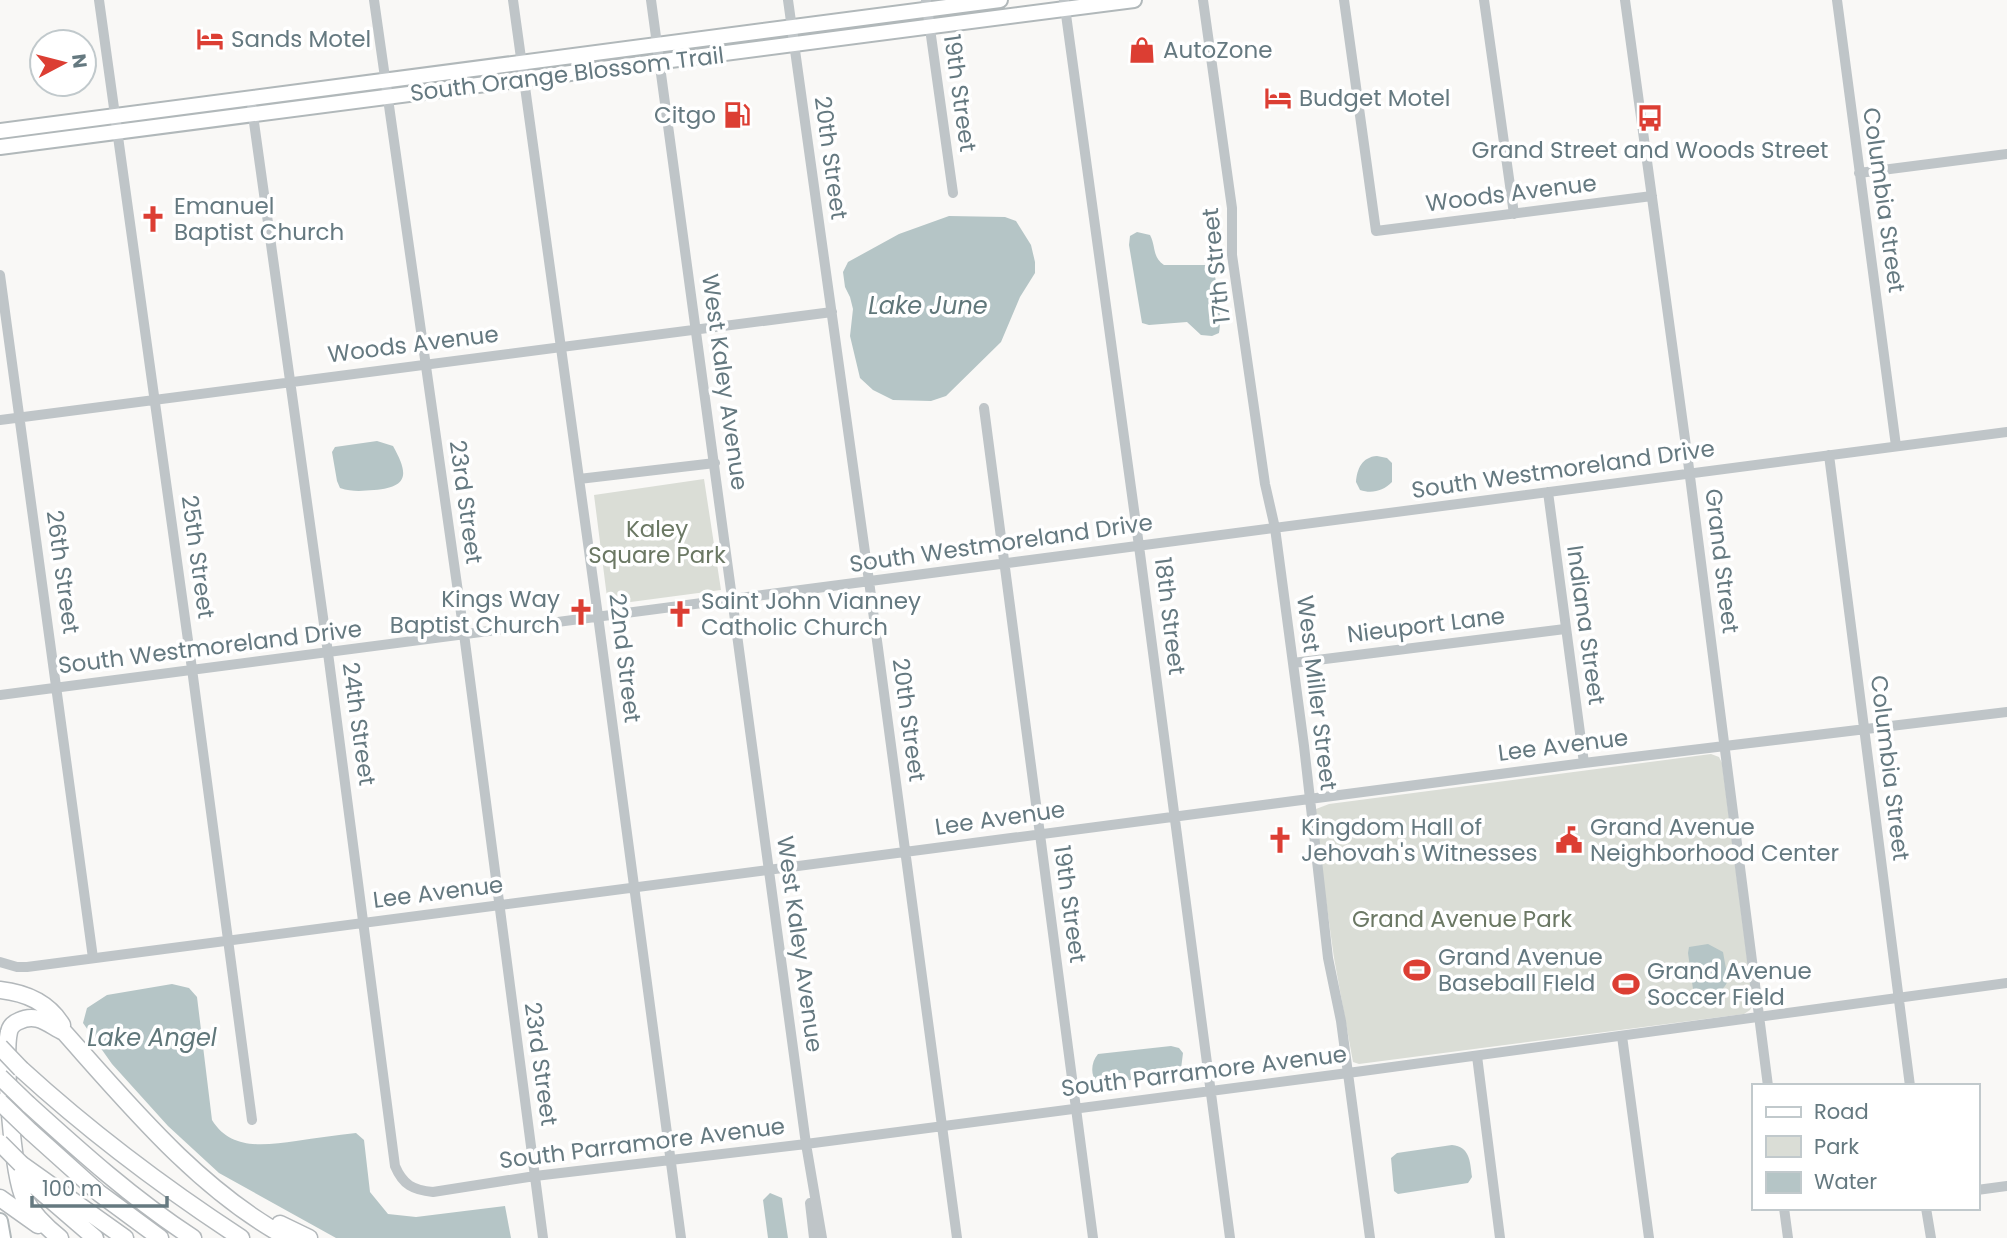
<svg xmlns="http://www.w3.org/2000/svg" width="2007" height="1238" viewBox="0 0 2007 1238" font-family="Poppins,sans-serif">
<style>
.green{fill:#daddd6}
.water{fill:#b5c5c6}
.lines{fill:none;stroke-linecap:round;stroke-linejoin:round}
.major-casing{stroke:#b1b8ba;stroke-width:18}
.highway-casing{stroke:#b3b8bb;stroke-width:19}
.minor{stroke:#bfc5c8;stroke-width:10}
.major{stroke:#fff;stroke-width:14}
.highway{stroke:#fff;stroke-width:16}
.highway-bridge-casing{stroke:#b3b8bb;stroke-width:19;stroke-linecap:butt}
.highway-bridge{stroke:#fff;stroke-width:16}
.labels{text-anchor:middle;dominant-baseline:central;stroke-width:7;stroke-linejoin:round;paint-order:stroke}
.poi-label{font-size:23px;fill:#657980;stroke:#fff;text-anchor:start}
.street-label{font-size:23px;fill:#657980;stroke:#fff}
.park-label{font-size:23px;fill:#6b7864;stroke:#fff}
.water-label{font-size:24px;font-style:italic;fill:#60777a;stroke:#fff}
</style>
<rect width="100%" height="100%" fill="#f9f8f6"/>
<path class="green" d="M704 479 721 590 608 605 594 495Z
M1711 754 1719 757 1722 763 1753 1004 1750 1010 1744 1014 1359 1064 1353 1062 1334 958 1314 814 1316 809 1329 804Z"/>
<path class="water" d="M949 216 1005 217 1016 221 1031 245 1035 262V273L1020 297 1001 342 946 396 931 401 893 400 873 390 860 378 850 336 853 309 850 297 845 287 843 272 848 262 899 234Z
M1137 232 1150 235C1156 246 1152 257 1164 265H1210C1219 279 1222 316 1219 333L1212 336 1201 335 1187 322 1149 325 1142 323 1129 245 1130 236Z
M377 441 393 446C408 473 410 487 374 490 362 491 352 492 340 488L337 481 332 452 335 447Z
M1377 456 1387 458 1392 463V482C1383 491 1372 494 1360 490L1356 482C1357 469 1362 457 1377 456Z
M1708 944 1723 952 1728 980C1723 993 1714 995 1701 996L1693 989 1688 953 1689 947Z
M172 984 189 988 197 997 212 1120C231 1151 265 1145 296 1141 316 1138 336 1135 356 1133L364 1140 370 1192 388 1214 416 1217 505 1206 511 1238H336L219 1173 168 1126 112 1064 83 1023 87 1008 107 995Z
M1171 1046 1179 1048 1183 1053 1181 1069 1174 1074 1102 1084 1097 1083C1090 1075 1091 1062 1098 1054Z
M1452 1145C1470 1147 1470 1161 1472 1177L1468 1183 1398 1194 1394 1191 1391 1158 1397 1153Z
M770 1193 782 1198 788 1238H768L763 1200Z"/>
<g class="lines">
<defs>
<path id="major" d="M0 131 1000 0
M0 147 1134 0
M0 1221 3 1238"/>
<path id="highway" d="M0 990C26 993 48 1002 62 1025
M21 1069C90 1132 163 1187 241 1238
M28 1104C81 1152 133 1199 193 1238
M30 1131 99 1193 160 1238
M21 1164 125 1238
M30 1182 95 1238
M0 1198 38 1225
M280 1224 309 1238
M60 1238C46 1227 33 1214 24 1198 13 1176 3 1056 9 1032 10 1027 14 1023 19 1021 37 1012 49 1025 64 1032 129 1105 200 1191 288 1238"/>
</defs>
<use href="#major" class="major-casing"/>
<use href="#highway" class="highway-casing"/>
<path class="minor" d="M99 0 192 669 252 1120
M374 0 464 634 543 1238
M513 0 598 616 681 1238
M651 0 806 1144 822 1238
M788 0 869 581 957 1238
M926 0 953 193
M1064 0 1139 546 1230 1238
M1203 0 1232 208V255L1265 484 1275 528 1304 746 1328 958 1341 1021 1370 1238
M1344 0 1376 231 1652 196
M1484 0 1514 214
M1625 0 1688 461 1768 1086
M1837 0 1896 446
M252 108 328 653 395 1166C403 1185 413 1190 433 1192L535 1176 806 1144 1348 1073 2007 983
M1859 173 2007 154
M0 275 93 958
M984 408 1093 1238
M0 420 832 312
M1829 455 1910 1086
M579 479 715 463
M1548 492 1584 763
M1293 663 1565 629
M0 695 2007 432
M0 962 17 967H27L1584 763 2007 712
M1622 1036 1649 1238
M1477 1056 1500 1238
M1977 1190 2007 1186
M810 1203 814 1238
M1784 1208 1788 1238
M1926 1208 1931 1238"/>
<use href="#major" class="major"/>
<use href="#highway" class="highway"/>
<defs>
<path id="highway-bridge" d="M0 1047 21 1069
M0 1077 28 1104
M0 1102 30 1131
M0 1143 21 1164"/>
</defs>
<use href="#highway-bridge" class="highway-bridge-casing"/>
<use href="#highway-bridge" class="highway-bridge"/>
</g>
<defs>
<symbol id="hotel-bare" viewBox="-9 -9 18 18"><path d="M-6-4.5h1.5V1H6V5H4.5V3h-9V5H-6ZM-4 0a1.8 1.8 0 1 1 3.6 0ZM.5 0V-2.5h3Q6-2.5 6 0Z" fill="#dc3e33" stroke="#fff" stroke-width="2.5" paint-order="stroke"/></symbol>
<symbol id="shop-bare" viewBox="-9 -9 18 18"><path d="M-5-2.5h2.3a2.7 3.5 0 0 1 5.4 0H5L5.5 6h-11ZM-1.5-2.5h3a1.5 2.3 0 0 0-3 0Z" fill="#dc3e33" stroke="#fff" stroke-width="2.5" paint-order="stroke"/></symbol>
<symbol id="fuel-bare" viewBox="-9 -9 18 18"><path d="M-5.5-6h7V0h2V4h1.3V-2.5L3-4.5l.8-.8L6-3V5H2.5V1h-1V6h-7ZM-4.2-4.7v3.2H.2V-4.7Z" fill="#dc3e33" stroke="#fff" stroke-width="2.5" paint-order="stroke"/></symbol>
<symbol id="bus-bare" viewBox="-9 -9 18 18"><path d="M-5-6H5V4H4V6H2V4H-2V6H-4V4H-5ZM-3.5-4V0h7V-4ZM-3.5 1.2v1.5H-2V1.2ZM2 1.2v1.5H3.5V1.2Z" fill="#dc3e33" stroke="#fff" stroke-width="2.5" paint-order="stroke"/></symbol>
<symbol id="church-bare" viewBox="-9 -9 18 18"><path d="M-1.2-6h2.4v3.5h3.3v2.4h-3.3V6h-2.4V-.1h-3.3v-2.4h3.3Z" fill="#dc3e33" stroke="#fff" stroke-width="2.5" paint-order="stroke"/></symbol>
<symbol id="civic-bare" viewBox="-9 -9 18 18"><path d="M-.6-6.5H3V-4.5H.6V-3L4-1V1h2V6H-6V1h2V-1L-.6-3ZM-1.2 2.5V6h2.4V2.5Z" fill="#dc3e33" stroke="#fff" stroke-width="2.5" paint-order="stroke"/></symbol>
<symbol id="stadium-bare" viewBox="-9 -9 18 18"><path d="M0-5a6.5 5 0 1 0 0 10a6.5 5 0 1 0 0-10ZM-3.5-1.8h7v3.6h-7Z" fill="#dc3e33" stroke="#fff" stroke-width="2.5" paint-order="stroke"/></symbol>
</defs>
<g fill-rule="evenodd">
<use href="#hotel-bare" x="191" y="20" width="38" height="38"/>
<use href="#shop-bare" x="1123" y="31" width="38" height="38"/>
<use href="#hotel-bare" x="1259" y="79" width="38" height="38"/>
<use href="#fuel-bare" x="718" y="96" width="38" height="38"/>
<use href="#bus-bare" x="1631" y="99" width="38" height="38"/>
<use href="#church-bare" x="134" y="200" width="38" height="38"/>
<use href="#church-bare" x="562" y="593" width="38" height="38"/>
<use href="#church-bare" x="661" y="595" width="38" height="38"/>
<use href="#church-bare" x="1261" y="821" width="38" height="38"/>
<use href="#civic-bare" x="1550" y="821" width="38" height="38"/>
<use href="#stadium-bare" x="1398" y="951" width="38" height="38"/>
<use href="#stadium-bare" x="1607" y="965" width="38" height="38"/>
</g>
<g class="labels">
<g class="poi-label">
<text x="231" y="39">Sands Motel</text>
<text x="1163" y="50">AutoZone</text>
<text x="1299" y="98">Budget Motel</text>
<text x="716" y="115" text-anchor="end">Citgo</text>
<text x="1650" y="150" text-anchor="middle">Grand Street and Woods Street</text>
<text x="174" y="206">Emanuel<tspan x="174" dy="26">Baptist Church</tspan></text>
<text x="560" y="599" text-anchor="end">Kings Way<tspan x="560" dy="26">Baptist Church</tspan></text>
<text x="701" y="601">Saint John Vianney<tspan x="701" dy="26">Catholic Church</tspan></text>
<text x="1301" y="827">Kingdom Hall of<tspan x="1301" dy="26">Jehovah's Witnesses</tspan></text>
<text x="1590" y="827">Grand Avenue<tspan x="1590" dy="26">Neighborhood Center</tspan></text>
<text x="1438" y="957">Grand Avenue<tspan x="1438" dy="26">Baseball FIeld</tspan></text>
<text x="1647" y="971">Grand Avenue<tspan x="1647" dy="26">Soccer Field</tspan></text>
</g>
<g class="street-label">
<text transform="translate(567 74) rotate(-7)">South Orange Blossom Trail</text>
<text transform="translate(960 93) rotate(82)">19th Street</text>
<text transform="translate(831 158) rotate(82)">20th Street</text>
<text transform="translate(1511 193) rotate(-7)">Woods Avenue</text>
<text transform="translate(1884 200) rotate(82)">Columbia Street</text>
<text transform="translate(1216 266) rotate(-96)">17th Street</text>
<text transform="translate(413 344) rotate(-7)">Woods Avenue</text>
<text transform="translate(725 382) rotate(82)">West Kaley Avenue</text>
<text transform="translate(1563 469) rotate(-8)">South Westmoreland Drive</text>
<text transform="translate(466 502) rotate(82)">23rd Street</text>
<text transform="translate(1001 543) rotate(-8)">South Westmoreland Drive</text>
<text transform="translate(198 557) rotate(82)">25th Street</text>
<text transform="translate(1722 561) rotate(83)">Grand Street</text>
<text transform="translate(63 572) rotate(82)">26th Street</text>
<text transform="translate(1170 616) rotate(83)">18th Street</text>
<text transform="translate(1426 625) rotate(-7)">Nieuport Lane</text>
<text transform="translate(1586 625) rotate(82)">Indiana Street</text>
<text transform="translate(210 647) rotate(-7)">South Westmoreland Drive</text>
<text transform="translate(625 658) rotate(83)">22nd Street</text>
<text transform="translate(1317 693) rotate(83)">West Miller Street</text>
<text transform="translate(909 720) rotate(82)">20th Street</text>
<text transform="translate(359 724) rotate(82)">24th Street</text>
<text transform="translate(1563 745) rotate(-7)">Lee Avenue</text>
<text transform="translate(1890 768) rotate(83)">Columbia Street</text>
<text transform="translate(1000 818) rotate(-8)">Lee Avenue</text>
<text transform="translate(438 892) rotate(-7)">Lee Avenue</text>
<text transform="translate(1070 904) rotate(82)">19th Street</text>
<text transform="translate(800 944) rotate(82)">West Kaley Avenue</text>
<text transform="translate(541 1064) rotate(82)">23rd Street</text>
<text transform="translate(1204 1071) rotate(-7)">South Parramore Avenue</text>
<text transform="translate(642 1143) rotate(-7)">South Parramore Avenue</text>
</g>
<g class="park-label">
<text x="657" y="529">Kaley<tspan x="657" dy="26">Square Park</tspan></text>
<text x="1462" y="919">Grand Avenue Park</text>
</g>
<g class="water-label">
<text x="928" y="305">Lake June</text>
<text x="152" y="1037">Lake Angel</text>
</g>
</g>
<rect x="1752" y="1084" width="228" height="126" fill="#ffffff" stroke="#c1c9cc" stroke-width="2"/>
<rect x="1766" y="1107" width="35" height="10" fill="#ffffff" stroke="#c1c9cc" stroke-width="2"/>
<text x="1814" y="1119" font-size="21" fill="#657980">Road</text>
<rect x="1766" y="1136" width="35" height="21" fill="#daddd6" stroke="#c1c9cc" stroke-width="2"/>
<text x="1814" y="1154" font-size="21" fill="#657980">Park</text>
<rect x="1766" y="1172" width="35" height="21" fill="#b5c5c6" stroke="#c1c9cc" stroke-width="2"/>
<text x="1814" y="1189" font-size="21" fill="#657980">Water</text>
<g transform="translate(63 63) rotate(83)"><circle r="33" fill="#ffffff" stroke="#c1c9cc" stroke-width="2"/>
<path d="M0-5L12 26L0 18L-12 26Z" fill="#dc3e33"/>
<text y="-10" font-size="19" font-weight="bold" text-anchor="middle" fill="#657980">N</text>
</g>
<path d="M32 1196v10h135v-10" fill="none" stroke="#657980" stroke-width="3.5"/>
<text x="42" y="1196" font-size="21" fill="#657980" stroke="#ffffff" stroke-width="5" paint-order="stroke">100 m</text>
</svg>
